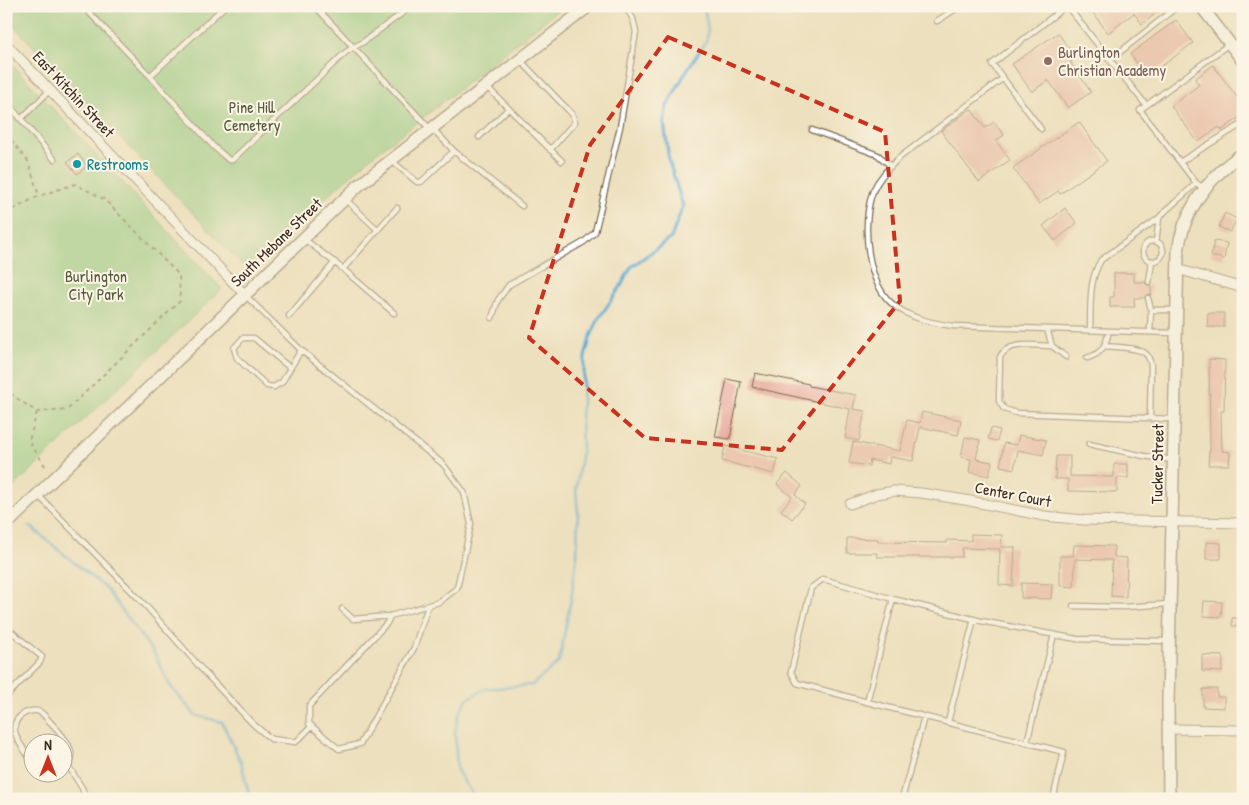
<svg xmlns="http://www.w3.org/2000/svg" width="1249" height="805" viewBox="0 0 1249 805" font-family="'Patrick Hand',sans-serif">
<style>
.green{fill:#8bcc84;stroke:#637b51}
.lines{fill:none;stroke-linecap:round;stroke-linejoin:round}
.stream{stroke:#59a9d3;stroke-width:3}
.building{fill:#e8ab9e}
.service-casing{stroke:#796a56;stroke-width:7}
.minor-casing{stroke:#796a56;stroke-width:11}
.tertiary-casing{stroke:#796a56;stroke-width:14}
.path{stroke:#796a56;stroke-width:2;stroke-dasharray:4 4;stroke-linecap:butt}
.service{stroke:#fff;stroke-width:4.5}
.minor{stroke:#fff;stroke-width:9}
.tertiary{stroke:#fff;stroke-width:11}
.marked{fill:none;stroke:#c8321e;stroke-width:4;stroke-dasharray:10 6;stroke-linejoin:round}
.education-dot{fill:#8d6e63;stroke:#fcf5e5;stroke-width:2}
.culture-dot{fill:#0f9aa8;stroke:#fcf5e5;stroke-width:2}
.labels{text-anchor:middle;dominant-baseline:central;stroke-width:4;stroke-linejoin:round;paint-order:stroke}
.education-label{font-size:16px;fill:#785e54;stroke:#fcf5e5;text-anchor:start}
.street-label{font-size:16px;fill:#3b2a1e;stroke:#fcf5e5}
.park-label{font-size:16px;fill:#535b3d;stroke:#fcf5e5}
.culture-label{font-size:16px;fill:#0d838f;stroke:#fcf5e5;text-anchor:start}
</style>
<rect width="100%" height="100%" fill="#fcf5e5"/>
<filter id="ink" filterUnits="userSpaceOnUse"><feTurbulence type="fractalNoise" baseFrequency=".02" numOctaves="2"/><feDisplacementMap in="SourceGraphic" scale="10" xChannelSelector="R" yChannelSelector="G"/><feConvolveMatrix kernelMatrix="1 2 1 2 8 2 1 2 1" color-interpolation-filters="sRGB"/></filter>
<filter id="wash" filterUnits="userSpaceOnUse"><feTurbulence type="fractalNoise" baseFrequency=".0096" numOctaves="4" result="noise"/><feDisplacementMap in="SourceGraphic" scale="20" xChannelSelector="R" yChannelSelector="G"/><feGaussianBlur stdDeviation="1.12" result="paint"/><feColorMatrix in="noise" values="0 0 0 0 0 0 0 0 0 0 0 0 0 0 0 0 0 1.4 0 .05"/><feComposite in="paint" operator="in"/></filter>
<g filter="url(#wash)">
<rect width="100%" height="100%" fill="#ede0be"/>
<path class="green" d="M6 6H563L429 113 376 153 245 268 6 18Z
M6 58 222 289 6 494Z"/>
<g class="lines">
<path class="stream" d="M6 497 7 498
M30 526 106 589 154 653 171 687 195 715 222 722 241 762 250 799
M475 799 457 770 455 731 459 714 467 699 485 689 532 685 559 662 572 593 577 555 578 513 576 490 582 449 581 418 585 357 590 338 599 318 621 286 631 267 671 238 683 206 669 161 664 121 667 106 687 70 706 41 708 30 704 6"/>
</g>
<g id="blocks">
<path class="building" d="M1088 6H1166L1142 24 1134 13 1108 33Z
M1176 20 1193 43 1147 77 1130 54Z
M1058 33 1076 58 1070 62 1091 92 1068 108 1048 80 1032 92 1012 64Z
M1213 65 1243 105V115L1222 130 1219 127 1198 142 1171 106 1199 85 1195 79Z
M971 109 985 128 994 122 1004 135 996 141 1010 160 979 182 941 131Z
M1079 122 1107 161 1060 194 1058 191 1039 204 1013 168Z
M78 154 87 166 77 174 67 162Z
M1065 208 1077 223 1055 241 1043 226Z
M1225 213 1237 219 1230 232 1219 227Z
M1214 241 1227 243 1224 259 1211 256Z
M1114 273H1134V282H1145L1147 285H1151V295L1148 294 1144 298H1134L1135 307H1110V297H1114Z
M1208 313H1224V327H1207Z
M1209 359 1225 360 1224 411H1221L1222 451 1230 452 1229 465H1208L1209 451H1210Z
M755 373 809 384V386L856 395 853 409 865 411 859 441 845 438 850 409 752 387Z
M727 379 741 382 730 439 715 437Z
M922 412 961 420 958 435 920 427 913 461 890 457 889 464 870 460 869 466 849 463 853 442 900 451 907 420 920 423Z
M991 428 1000 430 997 441 988 439Z
M1019 435 1046 440 1043 455 1018 450 1014 469 1000 466 1004 443 1017 445Z
M965 437 980 440 976 459 992 462 989 476 969 472 971 459 961 457Z
M725 446 778 459 774 474 722 461Z
M1056 456H1070V476L1114 477V464H1128V478H1117V492L1068 491V479H1055Z
M787 473 802 486 795 495 805 504 792 519 781 510 792 497 777 484Z
M971 534 1002 535 1001 547H1015L1013 586 999 585 1000 549 962 548V557H877V553H847V538L878 539V542L947 543V540L971 541Z
M1206 542 1221 543V559H1206Z
M1074 545 1114 546V557L1127 558 1126 597 1111 596 1112 560 1075 559 1074 587 1060 586V556H1073Z
M1021 583 1052 584 1051 599 1021 598Z
M1204 601 1222 602 1221 617 1203 616Z
M1232 618H1243V626H1232Z
M1202 655 1223 656 1222 672 1202 671Z
M1203 689H1217V697H1224V708L1203 707Z"/>
</g>
</g>
<g filter="url(#ink)">
<use href="#blocks" fill-opacity="0" stroke="#796a56" stroke-width="1"/>
<g class="lines">
<defs>
<path id="service" d="M83 6 150 76 214 147 229 160H232L346 52 363 42 412 6
M315 6 430 129
M1066 6 992 64 1003 78 899 158C889 168 879 177 873 191 861 223 866 285 895 306 912 319 933 323 953 326L1174 333
M1067 6 1146 105
M937 21 960 6
M1110 60 1178 6
M521 61 572 114 575 122 550 150
M150 76 225 6
M1003 78 1041 129
M487 87 562 161
M6 101 54 159
M21 119 50 90
M812 130 878 155 891 166
M479 137 508 109
M454 151 522 206
M392 161 417 182H421L454 151 433 129
M1180 162 1242 124 1243 125
M1196 183 1140 110 1229 44
M346 200 378 230
M1159 218C1170 205 1184 196 1196 183L1204 188
M304 239 343 269 394 313
M1143 251a10 10 0 1 1 20 0a10 10 0 1 1-20 0Z
M343 269 397 208
M1149 282 1152 261
M246 296 301 350 443 464 464 492 471 524 457 588 439 602 390 616 353 619 342 609
M1148 298 1151 310 1150 332
M1151 310H1176
M289 316 335 262
M492 318 498 300 509 285 584 242 595 232 620 127 636 32 633 19 625 6
M1047 329 1052 346 1066 357
M1090 330C1091 307 1088 281 1101 260L1159 218 1156 242
M1052 346C1036 346 1008 340 1000 357L999 401 1004 409 1016 413 1172 419
M1104 346C1114 347 1139 347 1146 354 1149 357 1150 361 1151 365L1150 418
M1087 358C1102 354 1106 345 1109 331
M290 368 254 338H243L234 348 237 358 267 386 274 387 282 382 301 350
M1089 444 1144 456 1173 460
M38 495 146 606 206 674 253 724 271 739 296 742 312 726
M1073 606 1124 607 1169 604
M390 616 387 623 309 706V724L339 749 360 744 414 648 428 606
M6 627 42 657 40 662 6 697
M867 702 797 683 791 672 811 588 823 579 893 599
M948 722 974 619
M1027 742 1054 635
M32 761C23 748 2 725 25 713 30 711 36 710 40 712 44 714 48 720 51 723 63 735 84 758 62 771
M69 767 82 788 86 799
M43 772 51 775 59 772
M902 799 924 717
M1053 799 1064 752 867 702 893 599 981 621 1077 639 1168 641"/>
<path id="minor" d="M6 44 245 295
M1177 269 1243 288
M850 504 877 494 894 491 921 493 965 500 1044 516 1084 520 1243 523
M1168 729 1243 730"/>
<path id="tertiary" d="M1201 6 1243 61
M6 525 358 186 589 6
M1169 799 1168 702 1178 252C1183 210 1208 178 1243 153"/>
</defs>
<use href="#service" class="service-casing"/>
<use href="#minor" class="minor-casing"/>
<use href="#tertiary" class="tertiary-casing"/>
<path class="path" d="M6 134 28 161 39 196
M6 213 39 196 75 184 104 199 179 275 180 301 67 410 37 412 9 393 6 388
M37 412 29 441 47 469"/>
<use href="#service" class="service"/>
<use href="#minor" class="minor"/>
<use href="#tertiary" class="tertiary"/>
</g>
</g>
<path d="M0 0H1249V805H0ZM668 37 885 132 900 301 782 450 645 438 529 338 590 145Z" fill="#ede0be" fill-opacity=".55" fill-rule="evenodd"/>
<path class="marked" d="M668 37 885 132 900 301 782 450 645 438 529 338 590 145Z"/>
<circle class="education-dot" cx="1048" cy="61" r="5"/>
<circle class="culture-dot" cx="77" cy="164" r="5"/>
<g class="labels">
<g class="education-label">
<text x="1058" y="52">Burlington<tspan x="1058" dy="18">Christian Academy</tspan></text>
</g>
<g class="street-label">
<text transform="translate(74 94) rotate(47)">East Kitchin Street</text>
<text transform="translate(276 242) rotate(-44)">South Mebane Street</text>
<text transform="translate(1157 464) rotate(-89)">Tucker Street</text>
<text transform="translate(1013 494) rotate(11)">Center Court</text>
</g>
<g class="park-label">
<text x="252" y="107">Pine Hill<tspan x="252" dy="18">Cemetery</tspan></text>
<text x="96" y="276">Burlington<tspan x="96" dy="18">City Park</tspan></text>
</g>
<g class="culture-label">
<text x="87" y="164">Restrooms</text>
</g>
</g>
<rect width="1249" height="805" fill="none" stroke="#fcf5e5" stroke-width="25"/>
<g transform="translate(48 758)"><circle r="24" fill="#fcf5e5" stroke="#afa495"/>
<path d="M0-4L9 19L0 12L-9 19Z" fill="#c8321e"/>
<text y="-8" font-size="14" font-weight="bold" text-anchor="middle" fill="#3b2a1e">N</text>
</g>
</svg>
